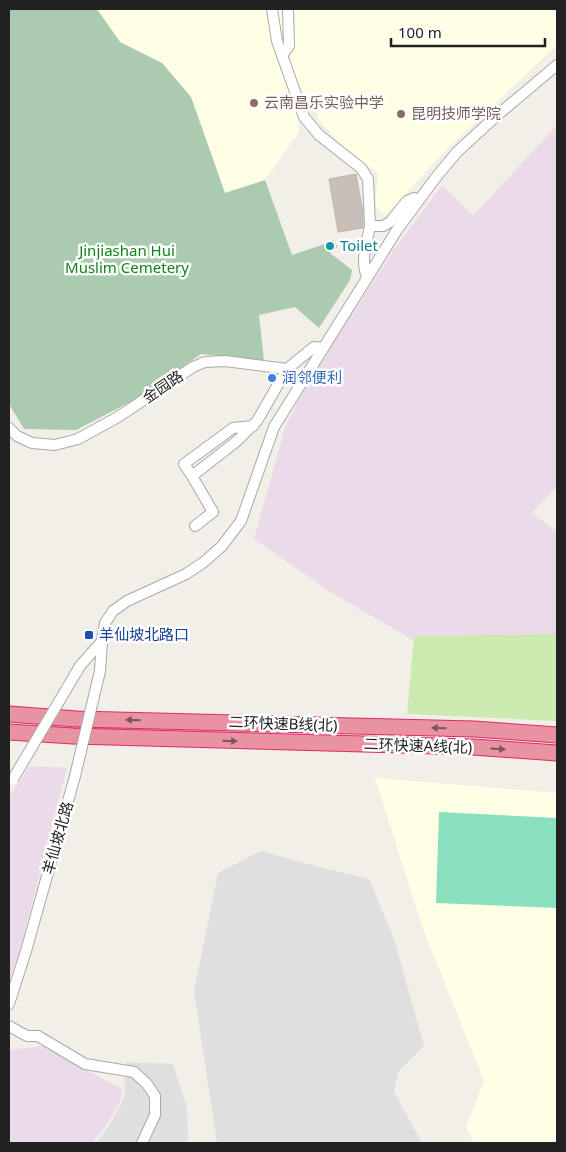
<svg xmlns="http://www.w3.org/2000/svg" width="566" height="1152" font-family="'Noto Sans','Noto Sans SC',sans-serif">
<rect width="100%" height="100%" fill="#f2efe9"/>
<path fill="#e0dfdf" d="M261,851L323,868L369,879L394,939L424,1046L398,1072L394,1092L422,1143H217L194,991L218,873Z
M126,1062L173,1064L187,1107L188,1140L185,1143H96L109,1126L124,1098Z"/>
<path fill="#ebdbe8" d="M557,125V486L532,513L557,532V634L414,636L413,640L332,593L254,539L286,424L313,373L393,251L442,185L473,216Z
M30,766L67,768L20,951L9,980V795L14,790Z
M42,1046L122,1089L120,1101L108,1123L92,1143H9V1050Z"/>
<path fill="#ffffe5" d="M97,9H557V45L448,148L385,216L375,205L378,173L343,147L319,120L316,108L298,120L299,132L265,180L225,193L191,97L162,63L120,42Z
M375,778L557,793V1143H474L466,1127L484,1081L423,929Z"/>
<path fill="#cdebb0" d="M557,634V721L407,714L414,636Z"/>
<path fill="#aacbaf" d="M9,9H97L120,42L162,63L191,97L225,193L265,180L292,255L325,244L330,253L352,270L350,280L319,328L295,307L259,315L264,361L201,354L136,399L76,430L24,429L9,404Z"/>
<path fill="#88e0be" d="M439,812L557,818V908L436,903Z"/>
<path fill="#c7bfb8" stroke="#c4b6ab" d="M356,174L363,212V228L338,232L329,179Z
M333,240L337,247L328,253L324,246Z"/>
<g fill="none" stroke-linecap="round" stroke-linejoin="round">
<g stroke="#a9a9a9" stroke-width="12">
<path id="minor" d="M272,9L277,41L304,117L319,135L361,168L368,179L370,226H383L390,222L407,201L414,198L418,201
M282,56L289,46L288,9
M367,277C360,260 367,242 370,226
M9,428L17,436L32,443L55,445L78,439L118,417L193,367L205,362L225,361L287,369L314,347L323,348
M192,476L184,464L233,428L253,426
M195,526L213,512L192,476L237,441L257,421L287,369
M80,666L102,641
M100,671L102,641L105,623L113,611L127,601L186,574L204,562L222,546L241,521L274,427L397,230L437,176L457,152L494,118L557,65
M9,1004L26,951L75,776
M9,1026L27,1036H38L85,1064L134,1072L147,1084L155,1096V1115L142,1143"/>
</g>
<g stroke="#dc2a67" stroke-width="17">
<path id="highway" d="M9,714L77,719L474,729L557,735
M9,732L73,736L473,747L557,753"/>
</g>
<use href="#minor" stroke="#fff" stroke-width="10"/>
<use href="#highway" stroke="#e892a2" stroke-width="15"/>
<g stroke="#a9a9a9" stroke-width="12" stroke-linecap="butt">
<path id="minor-bridge" d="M75,776L100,671
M13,779L80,666"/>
</g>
<use href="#minor-bridge" stroke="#fff" stroke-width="10"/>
</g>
<defs><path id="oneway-solid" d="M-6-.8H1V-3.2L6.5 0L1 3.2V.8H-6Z" transform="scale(1.25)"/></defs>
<g fill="#7b545c">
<use href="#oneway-solid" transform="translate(133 720) rotate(-179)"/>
<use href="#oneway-solid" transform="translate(439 728) rotate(-178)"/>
<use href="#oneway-solid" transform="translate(230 741) rotate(2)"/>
<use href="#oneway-solid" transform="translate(498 749) rotate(4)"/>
</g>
<g fill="#8d6e63" stroke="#fff" stroke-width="2">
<circle cx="254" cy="103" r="5"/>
<circle cx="401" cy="114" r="5"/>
</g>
<circle fill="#0f9aa8" stroke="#fff" stroke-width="2" cx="330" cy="246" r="5"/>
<circle fill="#3f7fe0" stroke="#fff" stroke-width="2" cx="272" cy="378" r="5"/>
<rect fill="#1a4fb4" stroke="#fff" stroke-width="2" x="84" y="630" width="10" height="10" rx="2.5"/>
<g text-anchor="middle" stroke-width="5" stroke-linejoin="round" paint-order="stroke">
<g font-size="15" fill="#785e54" stroke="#fff" text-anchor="start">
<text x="264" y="108">云南昌乐实验中学</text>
<text x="411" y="119">昆明技师学院</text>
</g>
<g font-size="15" fill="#0d838f" stroke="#fff" text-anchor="start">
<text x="340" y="251">Toilet</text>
</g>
<g font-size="15" fill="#0c8416" stroke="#fff">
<text x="127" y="256">Jinjiashan Hui<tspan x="127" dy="17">Muslim Cemetery</tspan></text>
</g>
<g font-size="15" fill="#366cbe" stroke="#fff" text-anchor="start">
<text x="282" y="383">润邻便利</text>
</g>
<g font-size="15" fill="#222" stroke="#fff">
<text transform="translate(163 387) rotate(-34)" y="5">金园路</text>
<text transform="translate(283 724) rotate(2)" y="5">二环快速B线(北)</text>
<text transform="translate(418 746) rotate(2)" y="5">二环快速A线(北)</text>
<text transform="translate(58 838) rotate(-74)" y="5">羊仙坡北路</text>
</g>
<g font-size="15" fill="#164399" stroke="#fff" text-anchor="start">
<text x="99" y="640">羊仙坡北路口</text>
</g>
</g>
<rect width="566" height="1152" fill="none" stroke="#222222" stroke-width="20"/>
<path d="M391 38v8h154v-8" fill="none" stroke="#222222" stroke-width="2.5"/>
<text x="398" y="38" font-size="15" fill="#222222" stroke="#ffffff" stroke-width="4" paint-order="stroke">100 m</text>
</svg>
